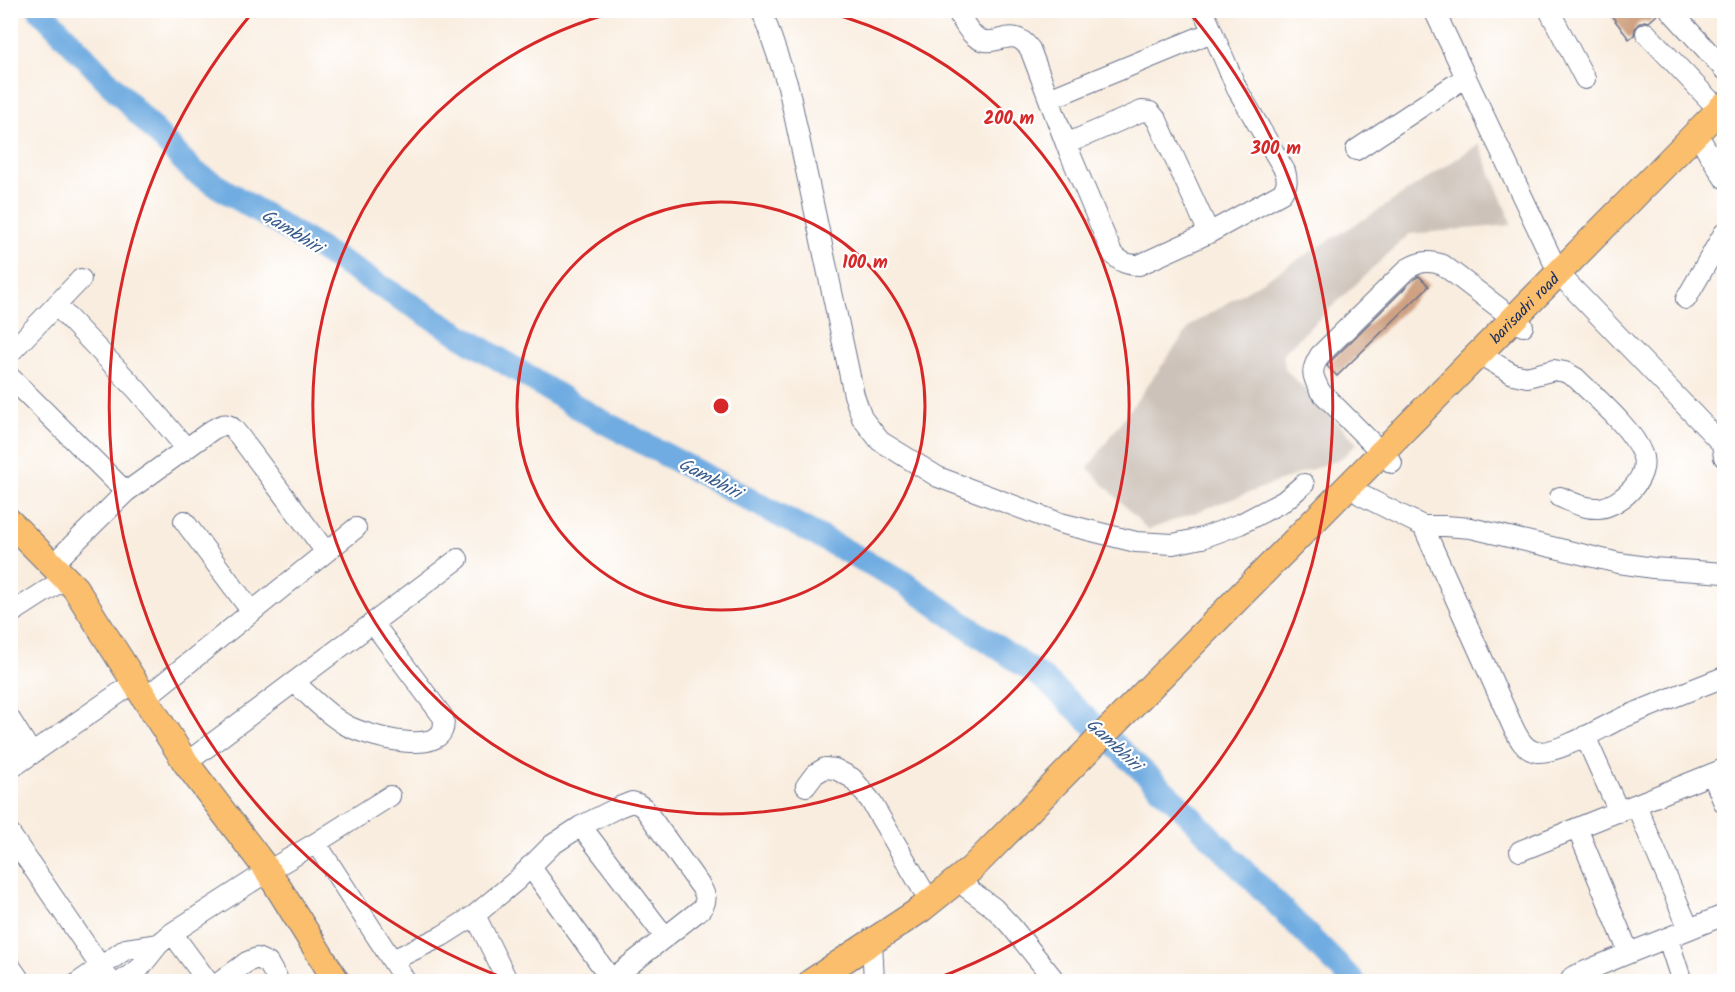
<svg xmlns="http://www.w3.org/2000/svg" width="1735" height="992" font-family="Kalam,sans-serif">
<rect width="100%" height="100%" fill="#fff"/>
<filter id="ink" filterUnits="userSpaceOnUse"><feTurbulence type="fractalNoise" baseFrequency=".0167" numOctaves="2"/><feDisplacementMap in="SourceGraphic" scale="12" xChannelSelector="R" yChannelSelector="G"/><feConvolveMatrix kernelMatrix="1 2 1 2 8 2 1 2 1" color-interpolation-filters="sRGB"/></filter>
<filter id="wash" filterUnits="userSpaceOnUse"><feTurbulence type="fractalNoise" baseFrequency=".008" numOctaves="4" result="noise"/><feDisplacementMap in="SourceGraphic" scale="24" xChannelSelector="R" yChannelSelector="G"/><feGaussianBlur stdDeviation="1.35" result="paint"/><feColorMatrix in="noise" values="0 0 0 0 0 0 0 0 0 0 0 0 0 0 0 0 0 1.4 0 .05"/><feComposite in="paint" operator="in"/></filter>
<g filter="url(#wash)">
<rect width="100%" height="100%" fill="#f9eddf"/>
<path fill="#cdc2b9" d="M1479,144L1512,225L1409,234L1283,353L1285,369L1357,443L1342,458L1148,530L1088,468L1191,325L1382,208Z"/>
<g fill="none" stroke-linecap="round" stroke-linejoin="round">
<path stroke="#70ace1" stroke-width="24" d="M40,10L193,171L587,413L897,578L1044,679L1177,803L1354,982"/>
</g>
<g id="blocks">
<path fill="#cfa182" d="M1607,10H1658L1659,13L1649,22L1644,21L1638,24L1635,29L1634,35L1629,39Z
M1419,276L1429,286L1337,376L1327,366L1330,362L1414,279Z"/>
</g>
</g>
<g filter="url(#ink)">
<use href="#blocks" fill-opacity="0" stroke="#69728b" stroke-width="1.5"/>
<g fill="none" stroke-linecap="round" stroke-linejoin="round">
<g stroke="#69728b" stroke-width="22">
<path id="minor" d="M760,10L767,25L788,86L854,395L862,418L880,441L938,477L1060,523L1136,542L1173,544L1202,538L1240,524L1284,501L1304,484
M957,10C962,20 968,32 977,38C997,50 1011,23 1030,49L1066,144L1112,253C1120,262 1127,265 1139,265L1209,233
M1434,10L1559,274L1722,444L1724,457
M1549,10L1585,79
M1670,10L1724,69
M1646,33L1719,110
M1049,99L1212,32
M1702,142L1724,178
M1066,144L1142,111L1150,112L1157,120L1209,233L1282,193C1287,185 1288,181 1285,171L1237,89L1203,10
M1356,150L1466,77
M1686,299L1724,233
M56,305L137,390L186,448
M10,353L81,279
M1479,354L1513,374L1527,377L1554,370L1565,372L1576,378C1595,397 1633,429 1642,454C1651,477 1621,506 1599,508C1584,509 1572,502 1560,497
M10,377L126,492
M1392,463L1320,391C1312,375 1310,371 1320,355L1407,269C1420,261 1429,260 1443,265L1523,326
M1361,495L1423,526H1445L1471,528L1619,563L1653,568L1724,573
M184,521L252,612
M1423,526L1513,727C1518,737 1524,750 1537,752C1557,754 1599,729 1618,720C1653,705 1689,691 1724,677
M52,565L126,492L212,430C228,421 229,423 240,437L326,552
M10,614L66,578
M294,682C310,696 325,713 344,724C362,735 453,762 443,717L373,623
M145,698L356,528
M10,719L32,754
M1585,736L1619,812
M186,763L458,559
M10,769L135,682
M1712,774L1724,803
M806,786L815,774L825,768L835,769L852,778L870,800L930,902
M1636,805L1689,929
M581,826L665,937
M1577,828L1629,953
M10,834L111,982
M316,843L406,982
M1520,851L1724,769
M530,866L611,979
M967,888L994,908L1011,926L1056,982
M475,915L508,982
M172,933L208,982
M1668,939L1682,982
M872,942L874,982
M393,960L442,936L475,915L517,880L552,845L581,826L619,807L632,802L638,804L644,808L701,887C706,896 708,900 701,909L608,982
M10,966L21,982
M1572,977C1622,955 1673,936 1724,915
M79,982L126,949L159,944
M120,982L139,969L159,944L172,933L268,871L316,843L390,796
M220,982L247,962L257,958L268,963L279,982"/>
</g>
<g stroke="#69728b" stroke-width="28">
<g id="major">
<path d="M10,522L75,588L186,763L268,871L337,982"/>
<path id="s1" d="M811,982L920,910L971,869L1724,105"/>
</g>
</g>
<use href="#minor" stroke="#fff" stroke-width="20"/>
<use href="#major" stroke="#fabe6d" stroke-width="26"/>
</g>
</g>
<g fill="none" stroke="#d62828" stroke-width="3">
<circle cx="721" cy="406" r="204"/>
<path d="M823 11A408 408 0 1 1 619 11"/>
<path d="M512 981A612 612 0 0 1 252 13M1190 13A612 612 0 0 1 930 981"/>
</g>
<g text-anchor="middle" stroke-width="4.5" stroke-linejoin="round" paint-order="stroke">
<g font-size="16" fill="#1b2f5e" stroke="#fff">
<text dy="6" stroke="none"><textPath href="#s1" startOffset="984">barisadri road</textPath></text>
</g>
<g font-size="18" font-style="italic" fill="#395b8c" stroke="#fff">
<text transform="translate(292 231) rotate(32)" y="6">Gambhiri</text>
<text transform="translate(710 478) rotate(28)" y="6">Gambhiri</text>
<text transform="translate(1114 744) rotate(43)" y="6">Gambhiri</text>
</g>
</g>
<circle cx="721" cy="406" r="9" fill="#d62828" stroke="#fff" stroke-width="3"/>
<g font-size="18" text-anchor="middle" font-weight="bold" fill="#d62828" stroke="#fff" stroke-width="4.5" stroke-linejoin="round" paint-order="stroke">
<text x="1009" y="124">200 m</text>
<text x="1276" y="154">300 m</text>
<text x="865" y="268">100 m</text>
</g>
<rect width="1735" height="992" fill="none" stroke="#fff" stroke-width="36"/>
</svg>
